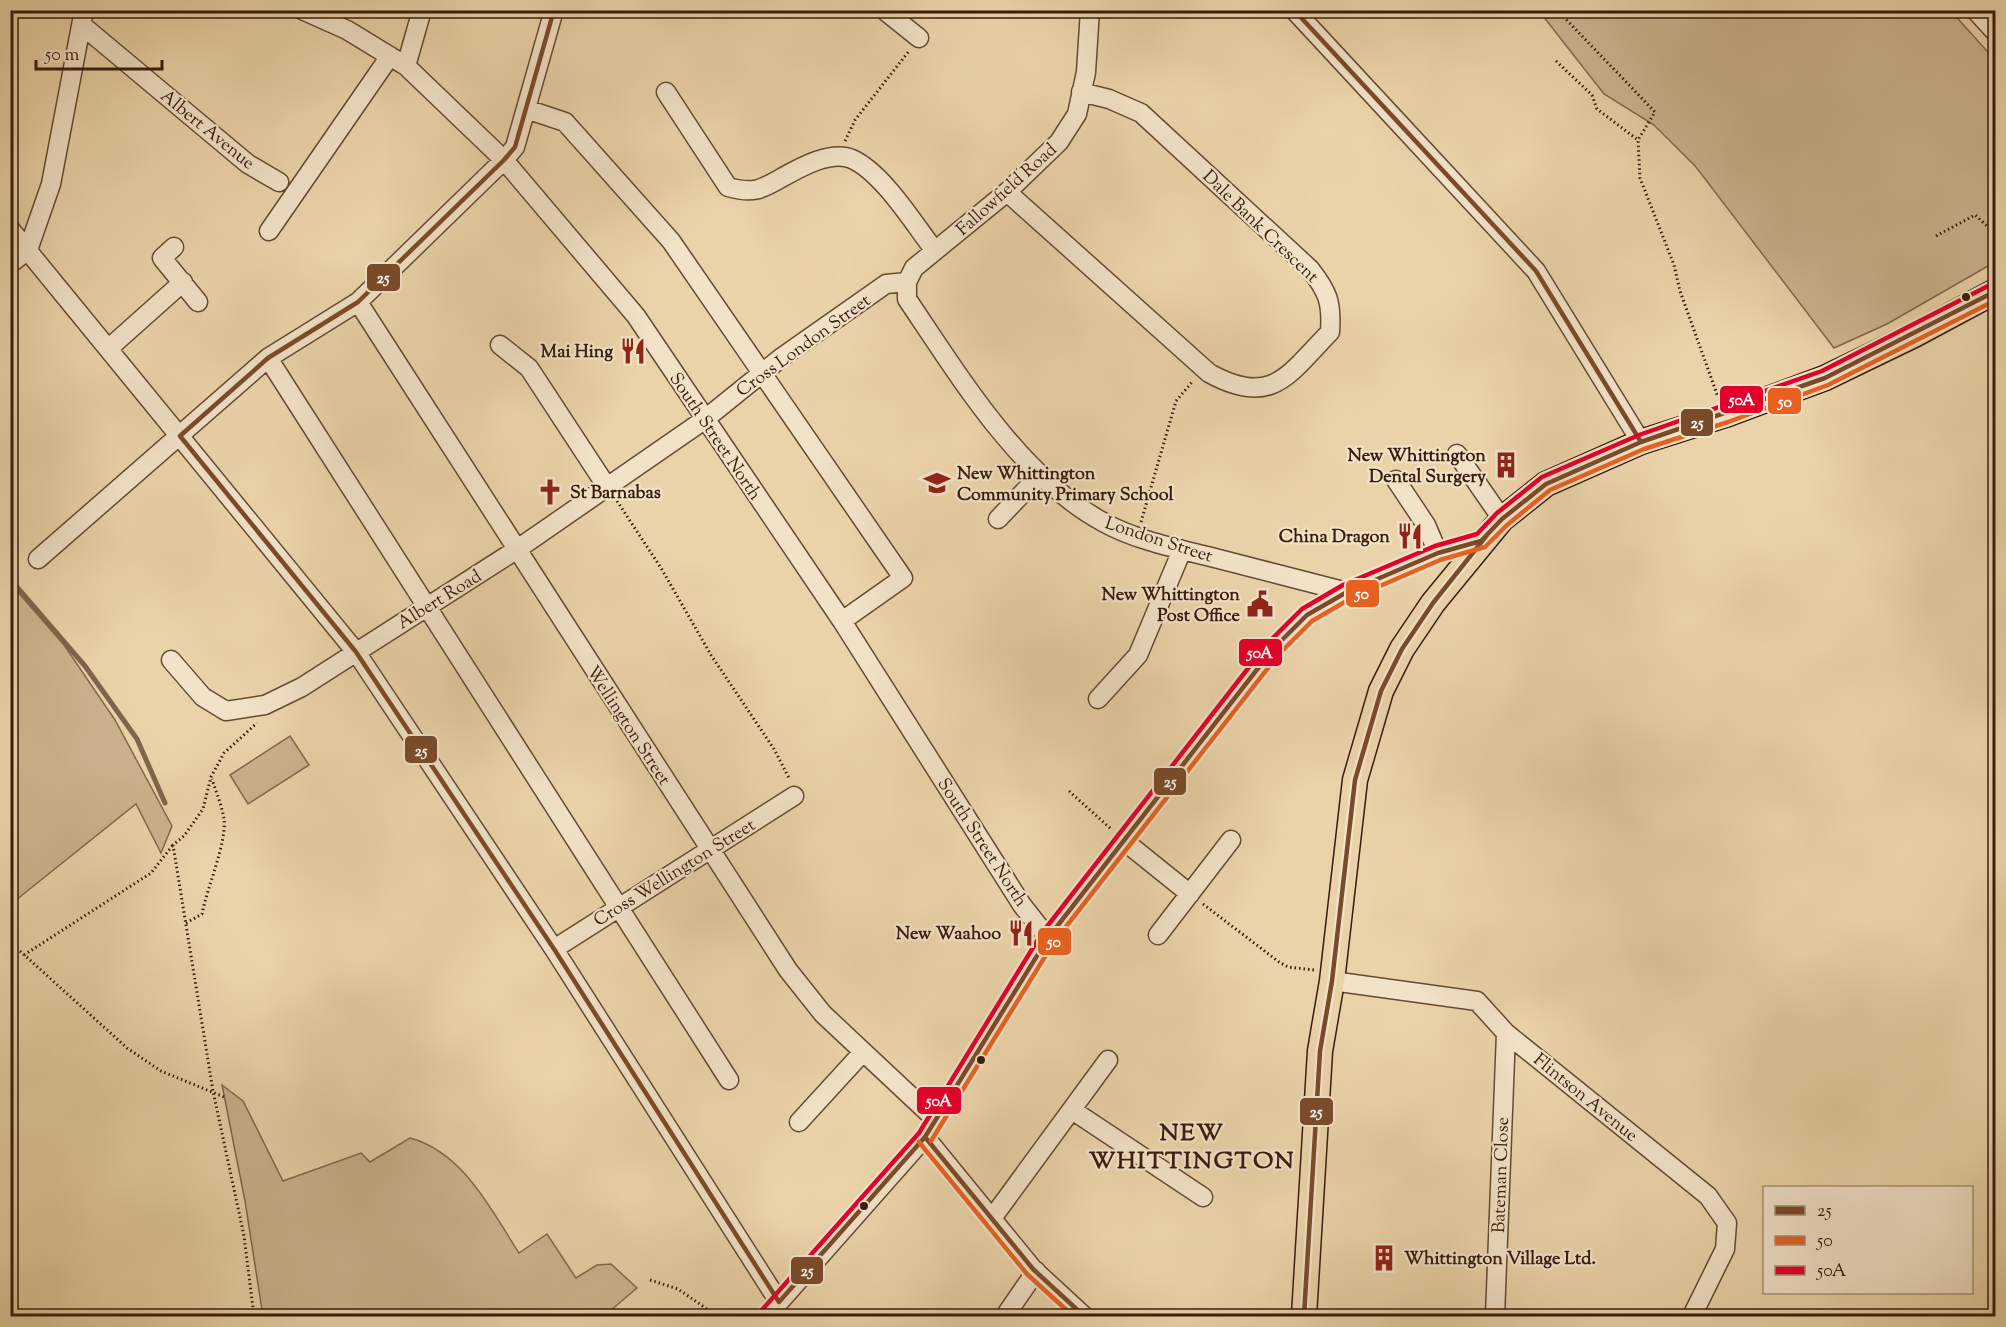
<svg xmlns="http://www.w3.org/2000/svg" width="2006" height="1327" font-family="'Sorts Mill Goudy',serif">
<rect width="100%" height="100%" fill="#ebd3a9"/>
<filter id="stains"><feTurbulence type="fractalNoise" baseFrequency=".00333" numOctaves="4"/><feColorMatrix values="0 0 0 0 .2 0 0 0 0 .09 0 0 0 0 .02 0 0 0 .5 -.17"/></filter>
<radialGradient id="worn" r=".72"><stop offset=".6" stop-color="#630" stop-opacity="0"/><stop offset="1" stop-color="#630" stop-opacity=".3"/></radialGradient>
<path fill="#cdb48e" stroke="#82684e" stroke-width="1.5" d="M1539,11H1951L1995,60V262L1887,324L1834,348L1696,167L1654,125L1604,94Z
M10,583L64,645L115,720L172,826L161,853L136,804L11,904Z
M290,736L309,765L248,804L230,775Z
M222,1085L243,1101L283,1181L361,1153L370,1162L410,1138C463,1152 491,1210 519,1253L547,1234L576,1278L597,1265L611,1264L637,1288L604,1316H263L245,1201Z"/>
<g fill="none" stroke-linecap="round" stroke-linejoin="round">
<path stroke="#7f654b" stroke-width="5" d="M10,579L85,666L137,739L165,803"/>
<g stroke="#654a34" stroke-width="21">
<path id="minor" d="M302,10L347,30L406,66L504,160L636,316L842,621L1022,905L1048,938
M884,10L919,38
M1090,10L1086,72L1077,114L1059,142L1007,192L914,268L907,282V299C959,376 1020,477 1103,522C1135,540 1175,548 1211,557C1256,569 1302,580 1347,592
M1294,10L1536,271L1641,442
M1975,10L1996,33
M83,26L248,164L279,182
M406,66L422,10
M666,92L728,187C753,194 761,190 783,177C801,167 831,150 852,159C883,173 914,224 935,251
M526,109L565,122L671,241L903,578L842,621
M1007,192L1209,373C1272,408 1288,375 1330,332C1332,302 1328,292 1310,269L1141,113L1109,99L1081,92
M10,229L356,652L554,949L779,1302
M269,231L390,56
M174,247L162,258L198,302
M10,264L28,250L51,184L84,10
M358,302L788,970L823,1014L935,1119
M500,345L529,368L607,487
M108,349L183,282
M268,358L729,1080
M1457,454L1502,519
M1396,480L1426,525L1438,553
M998,519L1039,476
M38,559L268,358L358,302L504,160L515,147L554,10
M171,660L203,697L226,711L265,705L302,687L516,550L704,420L782,357L886,284L907,282
M1098,699L1138,655L1182,550
M1123,840L1190,894
M1158,935L1231,840
M554,949L794,796
M1332,981L1477,1001L1506,1033L1708,1196L1727,1223L1725,1249L1692,1316
M1072,1110L1203,1197
M799,1122L863,1052
M925,1137L1033,1269L1084,1316
M993,1217L1108,1060
M767,1316L925,1137L1048,938L1273,649L1307,615L1347,592L1438,553L1481,541
M1005,1316L1036,1271
M1495,1316L1506,1033"/>
</g>
<g stroke="#381c0d" stroke-width="27">
<path id="major" d="M1304,1316L1320,1051L1332,981L1355,780L1381,691L1402,649L1433,603L1502,519L1546,484L1641,442L1725,415L1825,378L1914,335L1996,291"/>
</g>
<path stroke="#381c0d" stroke-width="3" stroke-dasharray="1.5 3" stroke-linecap="butt" d="M1557,10L1655,112L1638,140L1640,178L1674,265L1680,291L1718,397
M1556,61L1592,95L1597,109L1638,140
M845,141L855,120L909,51
M1936,236L1975,215L1996,234
M617,501L661,568L711,655L774,749L790,780
M1141,522L1176,401L1193,381
M1069,791L1111,829
M1203,904L1279,962L1288,967L1314,970
M186,923L202,914C207,888 227,842 224,819C222,806 216,792 212,779
M10,942L127,1048L161,1071L224,1097
M24,955L151,873L173,845
M650,1280L678,1289L717,1316
M254,1316L244,1236L213,1091L173,845L184,836L203,809L211,777L224,753L257,723"/>
<use href="#minor" stroke="#f2e2c7" stroke-width="18"/>
<use href="#major" stroke="#ebd3a9" stroke-width="24"/>
<g stroke="#f2e2c7" stroke-width="9">
<path id="bus-1" d="M554,10L515,147L504,160L358,302L268,358L180,436L356,652L554,949L779,1302L925,1137L1048,938L1273,649L1307,615L1347,592L1438,553L1481,541L1502,519L1546,484L1641,442L1825,378L1996,291
M1294,10L1536,271L1641,442
M925,1137L1033,1269L1084,1316
M1304,1316L1320,1051L1332,981L1355,780L1381,691L1402,649L1433,603L1487,535"/>
</g>
<g stroke="#f2e2c7" stroke-width="9">
<path id="bus-2" d="M931,1141L1054,942L1279,654L1312,621L1350,599L1440,560L1485,547L1507,525L1550,490L1644,449L1728,422L1828,385L1996,300
M919,1142L1027,1274L1073,1316"/>
</g>
<g stroke="#f2e2c7" stroke-width="9">
<path id="bus-3" d="M761,1311L919,1133L1042,933L1267,644L1302,609L1343,585L1435,546L1477,534L1497,513L1542,477L1639,435L1822,371L1992,284"/>
</g>
<use href="#bus-1" stroke="#7a4b2a" stroke-width="4.5"/>
<use href="#bus-2" stroke="#e96121" stroke-width="4.5"/>
<use href="#bus-3" stroke="#e4002b" stroke-width="4.5"/>
</g>
<defs>
<g id="restaurant-bare" transform="scale(2.07)"><path d="M-5-6h1v4h1v-4h1v4h1v-4h1v5L-1.5 .5V6h-2V.5L-5-1ZM5-6V6H3V1.5H1.5Q1.5-4 5-6Z" fill="#8f2418" stroke="#f2e2c7" stroke-width="2.5" paint-order="stroke"/></g>
<g id="building-bare" transform="scale(2.07)"><path d="M-4-6H4V6H1V3H-1V6H-4ZM-2.5-4.3h1.7v1.8h-1.7ZM.8-4.3h1.7v1.8H.8ZM-2.5-1h1.7V.8h-1.7ZM.8-1h1.7V.8H.8Z" fill="#8f2418" stroke="#f2e2c7" stroke-width="2.5" paint-order="stroke"/></g>
<g id="school-bare" transform="scale(2.07)"><path d="M0-5L7-2L0 1L-7-2ZM-4 1L0 2.5L4 1V4Q0 6-4 4Z" fill="#8f2418" stroke="#f2e2c7" stroke-width="2.5" paint-order="stroke"/></g>
<g id="church-bare" transform="scale(2.07)"><path d="M-1.2-6h2.4v3.5h3.3v2.4h-3.3V6h-2.4V-.1h-3.3v-2.4h3.3Z" fill="#8f2418" stroke="#f2e2c7" stroke-width="2.5" paint-order="stroke"/></g>
<g id="civic-bare" transform="scale(2.07)"><path d="M-.6-6.5H3V-4.5H.6V-3L4-1V1h2V6H-6V1h2V-1L-.6-3ZM-1.2 2.5V6h2.4V2.5Z" fill="#8f2418" stroke="#f2e2c7" stroke-width="2.5" paint-order="stroke"/></g>
</defs>
<g fill-rule="evenodd">
<use href="#restaurant-bare" x="633" y="351"/>
<use href="#building-bare" x="1506" y="465"/>
<use href="#school-bare" x="937" y="483"/>
<use href="#church-bare" x="550" y="492"/>
<use href="#restaurant-bare" x="1410" y="536"/>
<use href="#civic-bare" x="1260" y="604"/>
<use href="#restaurant-bare" x="1021" y="933"/>
<use href="#building-bare" x="1384" y="1258"/>
</g>
<g fill="#381c0d" stroke="#f2e2c7" stroke-width="2">
<circle cx="1966" cy="297" r="5"/>
<circle cx="981" cy="1060" r="5"/>
<circle cx="864" cy="1206" r="5"/>
</g>
<g text-anchor="middle" stroke-width="4.5" stroke-linejoin="round" paint-order="stroke">
<g font-size="18" fill="#381c0d" stroke="#f2e2c7">
<text transform="translate(208 129) rotate(39)" y="6">Albert Avenue</text>
<text transform="translate(1006 189) rotate(-42)" y="6">Fallowfield Road</text>
<text transform="translate(1261 226) rotate(44)" y="6">Dale Bank Crescent</text>
<text transform="translate(803 345) rotate(-36)" y="6">Cross London Street</text>
<text transform="translate(716 436) rotate(56)" y="6">South Street North</text>
<text transform="translate(1159 539) rotate(18)" y="6">London Street</text>
<text transform="translate(439 599) rotate(-32)" y="6">Albert Road</text>
<text transform="translate(629 725) rotate(57)" y="6">Wellington Street</text>
<text transform="translate(983 842) rotate(57)" y="6">South Street North</text>
<text transform="translate(674 872) rotate(-32)" y="6">Cross Wellington Street</text>
<text transform="translate(1586 1097) rotate(39)" y="6">Flintson Avenue</text>
<text transform="translate(1500 1175) rotate(-88)" y="6">Bateman Close</text>
</g>
<g font-size="18" font-weight="bold" fill="#381c0d" stroke="#f2e2c7" text-anchor="end">
<text x="613" y="357">Mai Hing</text>
<text x="1486" y="461">New Whittington<tspan x="1486" dy="21">Dental Surgery</tspan></text>
<text x="957" y="479" text-anchor="start">New Whittington<tspan x="957" dy="21">Community Primary School</tspan></text>
<text x="570" y="498" text-anchor="start">St Barnabas</text>
<text x="1390" y="542">China Dragon</text>
<text x="1240" y="600">New Whittington<tspan x="1240" dy="21">Post Office</tspan></text>
<text x="1001" y="939">New Waahoo</text>
<text x="1404" y="1264" text-anchor="start">Whittington Village Ltd.</text>
</g>
<g font-size="24" font-weight="bold" letter-spacing="1.5" fill="#381c0d" stroke="#f2e2c7">
<text x="1192" y="1140">NEW<tspan x="1192" dy="28">WHITTINGTON</tspan></text>
</g>
</g>
<g stroke="#f2e2c7" stroke-width="2">
<rect x="366" y="263" width="35" height="29" rx="6" fill="#7a4b2a"/>
<rect x="1719" y="385" width="45" height="29" rx="6" fill="#e4002b"/>
<rect x="1767" y="387" width="35" height="28" rx="6" fill="#e96121"/>
<rect x="1680" y="408" width="34" height="29" rx="6" fill="#7a4b2a"/>
<rect x="1345" y="579" width="35" height="29" rx="6" fill="#e96121"/>
<rect x="1238" y="638" width="45" height="29" rx="6" fill="#e4002b"/>
<rect x="404" y="735" width="34" height="29" rx="6" fill="#7a4b2a"/>
<rect x="1153" y="767" width="34" height="29" rx="6" fill="#7a4b2a"/>
<rect x="1037" y="927" width="35" height="29" rx="6" fill="#e96121"/>
<rect x="916" y="1086" width="46" height="29" rx="6" fill="#e4002b"/>
<rect x="1299" y="1097" width="35" height="29" rx="6" fill="#7a4b2a"/>
<rect x="790" y="1256" width="34" height="29" rx="6" fill="#7a4b2a"/>
</g>
<g font-size="16" text-anchor="middle" font-weight="bold" fill="#fff">
<text x="383" y="283">25</text>
<text x="1742" y="405">50A</text>
<text x="1785" y="407">50</text>
<text x="1697" y="428">25</text>
<text x="1362" y="599">50</text>
<text x="1260" y="658">50A</text>
<text x="421" y="756">25</text>
<text x="1170" y="787">25</text>
<text x="1054" y="947">50</text>
<text x="939" y="1106">50A</text>
<text x="1316" y="1117">25</text>
<text x="807" y="1276">25</text>
</g>
<rect width="2006" height="1327" fill="none" stroke="#ebd3a9" stroke-width="36"/>
<rect x="12" y="12" width="1982" height="1303" fill="none" stroke="#381c0d" stroke-width="3"/>
<rect x="18" y="18" width="1970" height="1291" fill="none" stroke="#381c0d" stroke-width="1.5"/>
<rect x="1763" y="1186" width="210" height="108" fill="#f2e2c7" stroke="#a8937d" stroke-width="1.5"/>
<rect x="1775" y="1206" width="30" height="9" fill="#7a4b2a" stroke="#a8937d" stroke-width="1.5"/>
<text x="1817" y="1216" font-size="18" fill="#381c0d">25</text>
<rect x="1775" y="1236" width="30" height="9" fill="#e96121" stroke="#a8937d" stroke-width="1.5"/>
<text x="1817" y="1246" font-size="18" fill="#381c0d">50</text>
<rect x="1775" y="1266" width="30" height="9" fill="#e4002b" stroke="#a8937d" stroke-width="1.5"/>
<text x="1817" y="1276" font-size="18" fill="#381c0d">50A</text>
<path d="M36 60v9h126v-9" fill="none" stroke="#381c0d" stroke-width="3"/>
<text x="45" y="60" font-size="18" fill="#381c0d" stroke="#f2e2c7" stroke-width="4.5" paint-order="stroke">50 m</text>
<rect width="100%" height="100%" filter="url(#stains)"/>
<rect width="100%" height="100%" fill="url(#worn)"/>
</svg>
